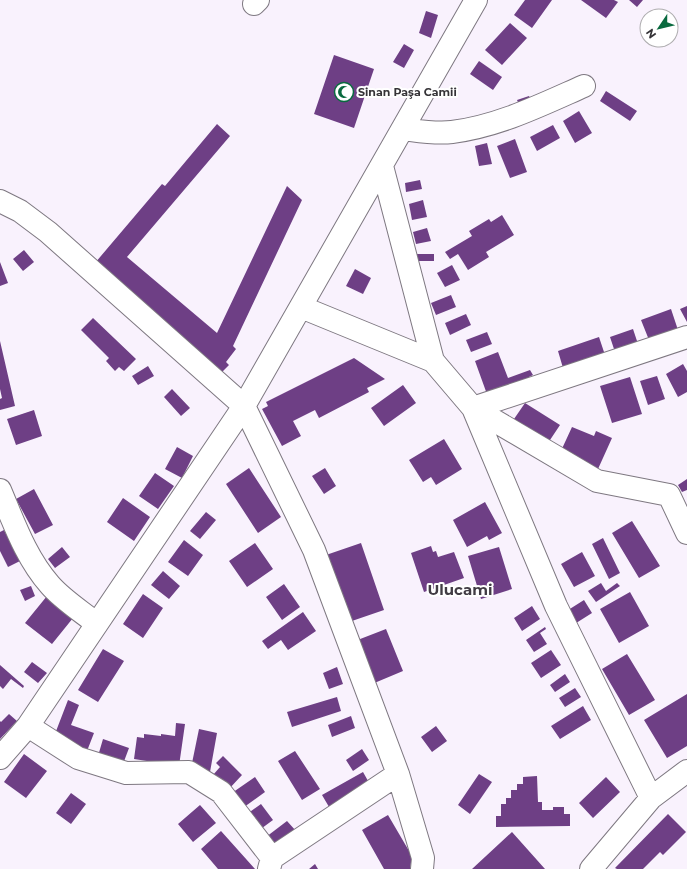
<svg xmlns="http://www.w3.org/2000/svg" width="687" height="869" font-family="Montserrat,sans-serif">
<rect width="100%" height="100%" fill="#f9f2fd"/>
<path fill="#6e3f85" d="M525,0H552L532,28L514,15Z
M581,0H614L618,2L606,18Z
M629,0H643L637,7Z
M426,11L438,15L431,38L419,33Z
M510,23L527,38L502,65L485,50Z
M404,44L414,50L404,68L393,62Z
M334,55L374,69L354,128L314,114Z
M479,61L502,77L493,90L470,74Z
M606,91L637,111L630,121L600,101Z
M529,96L533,104L521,109L517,100Z
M579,111L592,133L575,143L563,121Z
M217,124L230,136L127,257L217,333L287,186L302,200L233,346L236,349L226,362L229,365L222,372L95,263L162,184L165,186Z
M553,125L560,138L537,151L530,137Z
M515,139L527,172L510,178L497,146Z
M487,143L492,164L479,166L475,146Z
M420,180L422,189L406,192L405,183Z
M423,200L427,217L412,220L409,204Z
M502,215L514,235L486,252L489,257L468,270L458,254L450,259L445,252L472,236L469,231L489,219L491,222Z
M427,228L431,241L416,244L413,232Z
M24,250L34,262L23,271L13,259Z
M417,254H434V261H417Z
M0,262L8,283L0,286Z
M452,265L460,280L445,287L437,273Z
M355,269L371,278L363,294L346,286Z
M451,295L456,307L436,315L431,303Z
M687,306V322L680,309Z
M671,309L678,330L649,340L641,320Z
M466,314L471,325L450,335L445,323Z
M93,318L136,359L124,371L119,367L115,371L106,361L109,358L81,330Z
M633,329L638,344L615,352L610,337Z
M487,332L492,344L471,352L466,340Z
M599,337L605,355L563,368L558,351Z
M0,341L15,406L0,410V399L2,398L0,389Z
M498,352L508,378L530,370L533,375L529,377L531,381L488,397L475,361Z
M354,358L385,379L367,388L369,392L319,418L315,410L293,421L301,436L282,446L262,409L268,406L266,402Z
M683,364L687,371V392L678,397L666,374Z
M148,366L154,376L138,385L132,376Z
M657,376L665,399L648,405L640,381Z
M630,377L642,414L612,423L600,386Z
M403,385L416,403L384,426L371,408Z
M172,389L190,408L181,416L164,397Z
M525,403L560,425L548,443L514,419Z
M34,410L42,436L16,445L7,419Z
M572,427L594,436L596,431L612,438L598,469L560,453Z
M444,439L462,469L436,485L431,477L423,482L409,460Z
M177,447L193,456L182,478L165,469Z
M249,468L281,517L258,533L226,484Z
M325,468L336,486L324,494L312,476Z
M155,473L174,486L158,509L139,496Z
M687,479V490L682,492L678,485Z
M34,489L53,525L35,534L16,499Z
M123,498L150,517L134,541L107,522Z
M485,502L502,533L489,540L487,536L467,547L453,520Z
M206,512L216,520L200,539L190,531Z
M632,521L660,566L639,578L612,533Z
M4,530L20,561L8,567L0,551V532Z
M603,538L620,573L609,579L592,544Z
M184,540L203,555L188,576L168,562Z
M255,543L273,569L247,587L229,561Z
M361,543L384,610L349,622L326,555Z
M431,546L433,552L436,551L438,557L454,552L464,578L424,592L411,553Z
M62,547L70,557L55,568L48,559Z
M499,547L512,589L481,599L468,556Z
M582,552L595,576L574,587L561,564Z
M163,571L180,586L169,599L151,585Z
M601,583L606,591L617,583L620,586L596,602L588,591Z
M284,584L300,607L282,620L266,597Z
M31,586L35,596L25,601L20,590Z
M630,592L649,626L619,643L600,609Z
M143,594L163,608L143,638L123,624Z
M47,596L73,618L52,644L25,623Z
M584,600L592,613L573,625L565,612Z
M532,606L540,619L522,631L514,618Z
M303,612L316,631L288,650L281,640L268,649L262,641Z
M545,627L546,629L540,633L547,644L534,652L526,640Z
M386,629L403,671L372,684L355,641Z
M103,649L124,661L98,702L78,690Z
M551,650L561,665L541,678L531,663Z
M627,654L655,700L629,715L602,669Z
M32,662L47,673L38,683L24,672Z
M0,665L24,686L23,688L11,679L3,689L0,686Z
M337,667L343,684L329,689L323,673Z
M565,674L570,682L555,692L550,685Z
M575,688L581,697L565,707L559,698Z
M687,694V746L667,758L644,720Z
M337,697L341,711L292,727L287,712Z
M68,700L79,705L71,725L94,733L87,751L53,739Z
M583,706L591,720L560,739L551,726Z
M9,714L17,721L0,739V721L1,722Z
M351,716L355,728L332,737L328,725Z
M176,723L185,724L179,766L134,759L137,737L144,738V734L161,736V734L175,736Z
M436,726L447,741L432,752L421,737Z
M199,729L217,733L210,772L191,768Z
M103,739L129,748L123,764L98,756Z
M362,749L369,760L353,771L346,760Z
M295,751L320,789L302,800L278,761Z
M24,754L47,771L26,798L4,782Z
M223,756L242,775L228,790L213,775L220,767L216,763Z
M363,772L372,788L332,812L322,795Z
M479,774L492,782L470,814L458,805Z
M537,776L538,802H542V810H553V807H564V814H570V826L496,827V816H501V804H506V798H511V790H517V784H523V777Z
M255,777L265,792L240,810L229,795Z
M606,777L620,792L593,818L579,803Z
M71,793L86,804L71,824L56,813Z
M261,804L273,820L258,831L247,814Z
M200,805L216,823L193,842L178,824Z
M668,814L686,832L663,855L660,852L643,869H617L615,868Z
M388,815L412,856L410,869H384L362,830Z
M287,821L296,831L274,848L266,837Z
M221,831L255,869H218L201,849Z
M512,832L545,869H472Z
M315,864L318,869H309Z"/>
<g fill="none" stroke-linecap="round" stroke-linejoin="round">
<g stroke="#7e7881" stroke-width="24">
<path id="minor" d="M254,4L258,0
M403,129C419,131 435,134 452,132C499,126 541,105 584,86
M382,166L433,361
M0,201L20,211L48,232L244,406L314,550L398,774L423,858L422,869
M301,307L433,361L473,408L556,606L651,798
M473,408L597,481L669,495L687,533
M473,408L687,337
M0,490C14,523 26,558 50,585C63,600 81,611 97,624
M28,726L78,758L126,773L189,772L221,792L272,858L269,869
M0,758L28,726L244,406L476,0
M272,858L398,774
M591,869L651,798L687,771"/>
</g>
<use href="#minor" stroke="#fff" stroke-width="22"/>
</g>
<defs>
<g id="mosque-ring" transform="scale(1)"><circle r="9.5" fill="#fff" stroke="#096a3f" stroke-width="1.5"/><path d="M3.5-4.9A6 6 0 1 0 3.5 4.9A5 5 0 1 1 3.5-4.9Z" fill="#096a3f"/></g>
</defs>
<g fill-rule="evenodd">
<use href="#mosque-ring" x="344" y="92"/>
</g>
<g text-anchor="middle" stroke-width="4" stroke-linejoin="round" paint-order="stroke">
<g font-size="11" font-weight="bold" fill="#353337" stroke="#fff" text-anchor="start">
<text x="358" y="96">Sinan Paşa Camii</text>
</g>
<g font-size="15" font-weight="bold" fill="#413c44" stroke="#fff">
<text x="460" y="595">Ulucami</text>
</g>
</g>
<g transform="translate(659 28) rotate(235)"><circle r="19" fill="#ffffff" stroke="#aeadaf"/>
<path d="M0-3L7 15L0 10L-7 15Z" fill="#096a3f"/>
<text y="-6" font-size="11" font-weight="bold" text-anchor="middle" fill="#353337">N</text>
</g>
</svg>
